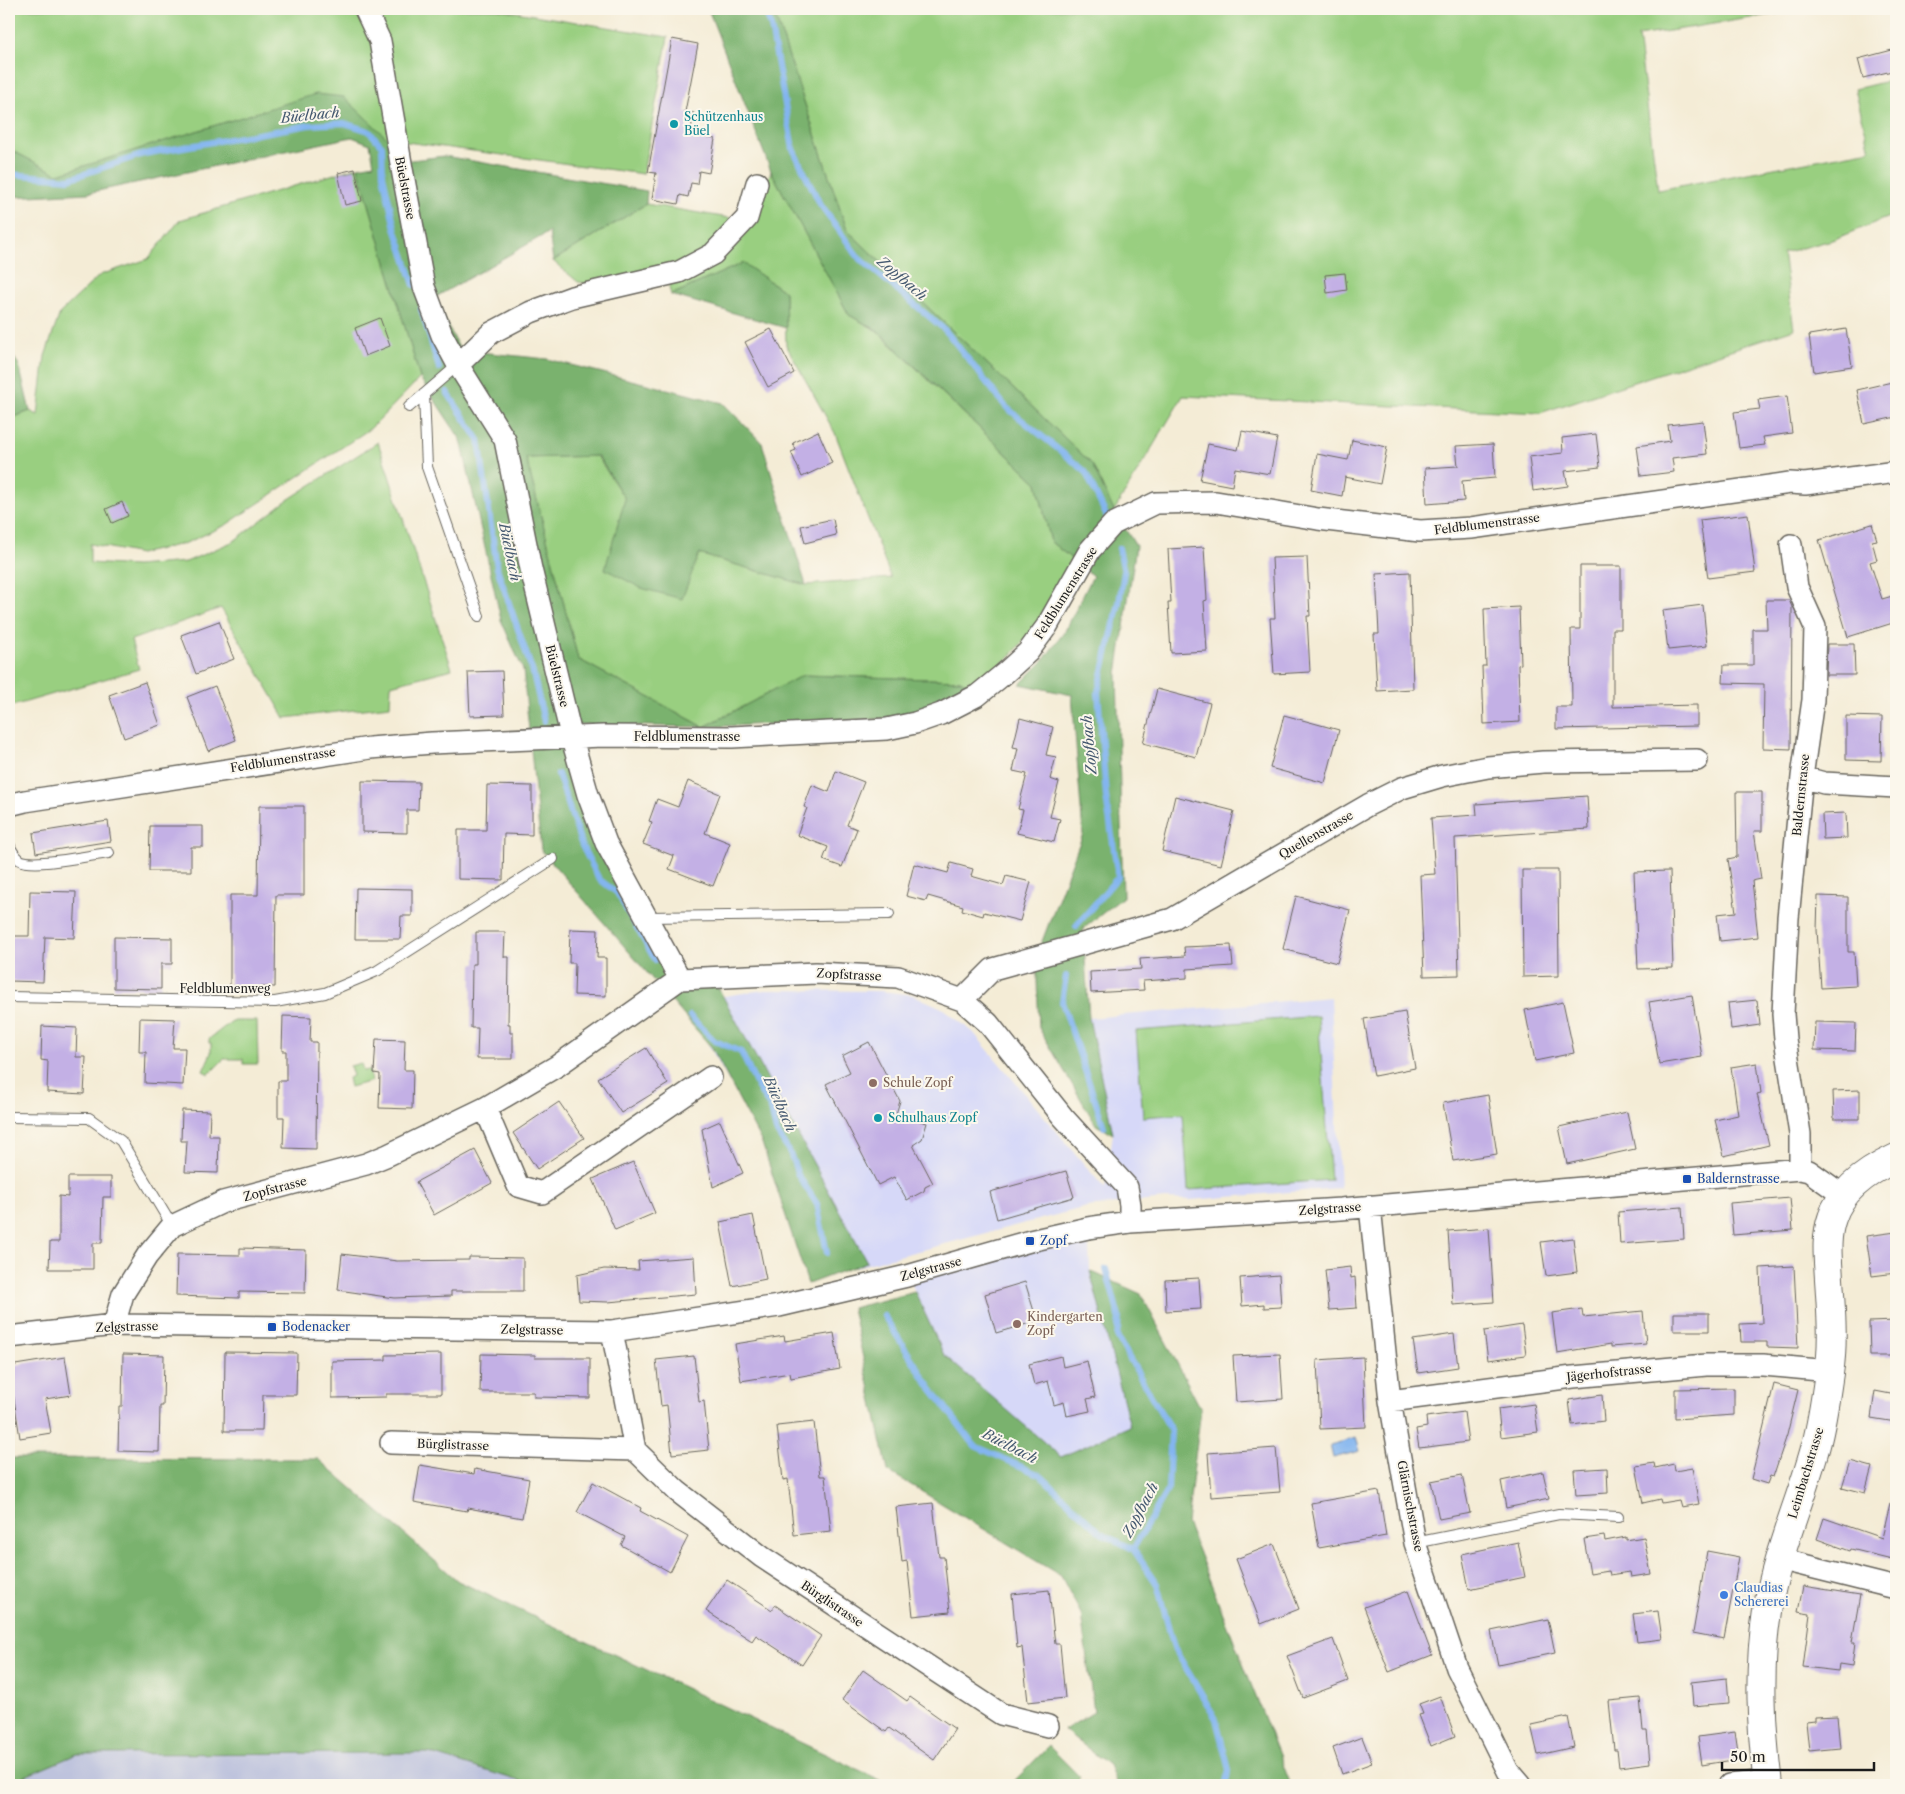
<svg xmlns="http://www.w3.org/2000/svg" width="1905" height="1794" font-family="'Libre Caslon Text',serif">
<rect width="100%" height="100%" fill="#fbf7ec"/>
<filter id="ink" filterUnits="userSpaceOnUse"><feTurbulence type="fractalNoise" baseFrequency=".02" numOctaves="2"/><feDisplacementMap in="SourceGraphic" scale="10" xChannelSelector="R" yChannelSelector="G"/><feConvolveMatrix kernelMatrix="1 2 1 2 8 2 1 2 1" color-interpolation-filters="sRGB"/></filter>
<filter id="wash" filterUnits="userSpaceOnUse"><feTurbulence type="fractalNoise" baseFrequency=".0096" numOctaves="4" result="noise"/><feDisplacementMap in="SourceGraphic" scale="20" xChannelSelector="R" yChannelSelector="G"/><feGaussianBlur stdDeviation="1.12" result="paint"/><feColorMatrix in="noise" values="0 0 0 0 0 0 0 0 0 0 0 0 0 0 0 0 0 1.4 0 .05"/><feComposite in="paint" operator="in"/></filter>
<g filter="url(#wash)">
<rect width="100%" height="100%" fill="#f4ecd6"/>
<path fill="#d6d8f8" d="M764,990L881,991L913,995L942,1008L973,1032L1105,1189L1113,1134L1089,1018L1331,997L1340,1188L1190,1200L1165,1199L1087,1207L837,1272L684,1002Z
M1088,1228L1090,1271L1130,1426L1061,1457L944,1355L908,1276Z"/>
<path fill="#bec3dd" d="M429,1753L532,1785H9V1783L77,1754Z"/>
<path fill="#99cf80" stroke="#5a764e" d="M9,9H497L668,37L643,174L236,119L58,175L9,149Z
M773,9H1807L1638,36L1658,190L1870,150L1855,89L1896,79V214L1832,240L1783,253L1794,329L1540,413L1183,396L1114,511L1092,464L847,230Z
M358,167L420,378L371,428L226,525L186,543L140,554L90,544V563L136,566L186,562L234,541L286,501L378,442L452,669L391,685L390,706L285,718L221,608L131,640L139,669L9,707V419L30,411L38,415L45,356L60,313L100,275L148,259L180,220Z
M771,171L849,315L876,330L1037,483L1051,542L1073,560L1040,621L1009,658L972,686L960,680L803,675L704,727L578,659L526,458L597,456L625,499L699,554L806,585L891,578L835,433L786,345L785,292L743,263L671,295L664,267L596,285L578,282L553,261L646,204L753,222Z
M1318,1016L1331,1180L1188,1190L1183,1114L1143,1117L1136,1031Z
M232,1021H257L258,1064H243V1059H224L209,1074L203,1071L211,1053V1043H209V1039Z
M361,1063L363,1071L369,1070L372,1081L350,1087L348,1078L353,1076L350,1066Z"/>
<path fill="#7ab26e" stroke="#4b6745" d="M708,9H773L847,230L1092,464L1114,511L1136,546L1117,674L1123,897L1083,929L1089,1018L1113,1134L1096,1125L1039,1028L1036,957L1083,834L1072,695L1020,684L1042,662L1065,631L1093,576L1051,542L1037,483L877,330L849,315L771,171Z
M316,94L344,97L389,140L395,162L444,156L647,191L646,204L553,261L549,232L434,298L460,350L547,359L723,403L762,443L806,585L699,554L682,599L641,588L605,569L625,499L598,456L526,458L578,659L704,727L803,675L960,680L972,686L952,697L916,712L880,719L704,727L559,724L589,833L680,979L713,978L867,1262L808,1284L762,1143L712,1048L541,850L523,670L501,620L461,440L420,378L358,167L374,164L370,144L352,137L88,193L9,197V149L58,174Z
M743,263L785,292L786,328L671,295Z
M9,350L19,365L30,411L9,419Z
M1090,1271L1141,1294L1201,1409L1187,1523L1291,1785H1117L1109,1765L1064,1730L1094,1712L1081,1614L1061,1576L888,1471L852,1308L915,1292L944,1355L1061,1457L1130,1426Z
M9,1458L318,1459L458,1581L891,1785H532L429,1753L77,1754L9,1783Z
M1049,1746L1080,1777L1075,1785H1010Z"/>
<path fill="#83b5ef" stroke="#506886" d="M1356,1438L1360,1451L1333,1458L1330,1445Z"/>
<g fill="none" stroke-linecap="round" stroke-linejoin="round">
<path stroke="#83b5ef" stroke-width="6" d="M765,9L771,27L793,149L820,204L859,258L945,330L1006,407L1085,471L1107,517
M9,174L69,179L144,154L309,125L344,123L369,131L382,146L383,175L395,228L414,285
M421,309L439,368
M447,392L479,440L497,568L533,673L544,721
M558,774L582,846L599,879L617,893L655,960
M1076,926L1118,877L1106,796L1098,692L1119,603L1124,572L1119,548
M1066,976L1062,1002L1104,1127
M690,1016L715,1041L741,1052L758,1088L771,1109L776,1131L790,1153L798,1175L817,1204L827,1253
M1106,1269L1119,1317L1117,1337L1171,1430L1168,1489L1133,1549L1157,1584L1174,1648L1216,1719L1229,1770L1225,1785
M884,1316L930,1387L975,1446L1040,1475L1101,1533L1133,1549"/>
</g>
<g id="blocks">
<path fill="#c3b0e5" d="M672,39L698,44L685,112L694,113L690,134L715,139L709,173L699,171L697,184L691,183L688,197L680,195L678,204L652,199L656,173L648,172Z
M1896,49V70L1863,78L1858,59Z
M355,169L362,201L345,205L338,173Z
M1345,273L1347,290L1327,293L1325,275Z
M380,318L390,346L365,356L355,328Z
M771,329L794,373L768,387L745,342Z
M1846,329L1852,366L1814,372L1809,335Z
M1892,382L1896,403V417L1864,424L1857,390Z
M1787,396L1792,433L1763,437L1765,445L1739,448L1734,412L1760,409L1758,400Z
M1703,421L1707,454L1672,458L1674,472L1641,476L1637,446L1670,441L1668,425Z
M818,431L832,463L802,477L791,452L796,450L793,443Z
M1242,431L1277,438L1270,474L1235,468L1232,486L1200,480L1208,444L1238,450Z
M1596,434L1600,467L1565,471L1568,486L1533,491L1529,457L1563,453L1562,438Z
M1352,440L1387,447L1380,484L1345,477L1342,496L1311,490L1317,454L1348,460Z
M1493,444L1495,478L1462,481L1464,501L1427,504L1425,468L1458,466L1456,446Z
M122,502L128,516L112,523L106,509Z
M1748,514L1755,572L1708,578L1700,520Z
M833,519L836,535L805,543L801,526Z
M1872,524L1877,540L1872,541L1877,560L1870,562L1882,599L1896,595V622L1848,637L1819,540Z
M1204,547L1207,600L1204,601L1207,651L1171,653L1168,603H1171L1168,549Z
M1307,557L1310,616H1307L1310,672L1274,674L1270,618H1275L1272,558Z
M1580,566H1621V629H1613V707L1697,705V726L1556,729V707H1572L1571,629H1580Z
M1410,572L1413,689L1377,691L1374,634H1379L1376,574Z
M1766,600H1789L1792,607L1791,749L1763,748L1764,684L1723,683L1724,665H1753V629H1767Z
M1703,605L1707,646L1668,650L1663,610Z
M1519,607L1521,664L1518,665L1520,722L1484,724L1482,666H1486L1484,609Z
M219,621L234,659L196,674L181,635Z
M1827,644H1854L1855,675H1826Z
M502,671L504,715L470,716L468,672Z
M145,682L160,725L124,738L109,695Z
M215,686L236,740L208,751L187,697Z
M1157,689L1210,703L1196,757L1143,743Z
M1284,715L1339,730L1325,783L1270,768Z
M1846,716L1882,717L1881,761L1846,760Z
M1020,718L1053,727L1046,755L1056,757L1050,779L1059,782L1050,817L1060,819L1054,842L1017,833L1023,810L1018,809L1027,774L1013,771L1018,748L1013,747Z
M836,771L864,782L847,825L857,829L842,867L823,860L828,847L797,835L807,808L804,807L812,785L829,792Z
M362,781L419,782L418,810H407V833L362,832Z
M688,781L720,794L705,833L730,843L713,886L669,869L674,856L643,844L652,822L649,821L657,799L678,807Z
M487,785L532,786V835L504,834L503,880L458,879V830H486Z
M1736,792H1762V831H1754L1761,879L1752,881L1758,937L1720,941L1717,914L1736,912L1728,859L1737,857Z
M1175,796L1234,811L1221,865L1162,851Z
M1587,796L1589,829L1455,838L1459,975L1424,976L1420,875L1435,874L1431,818L1477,815L1476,804Z
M259,806H304V895H276L275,987H230V895H258Z
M1846,813L1847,838L1823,839L1822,814Z
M108,821L111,841L36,853L33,833Z
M150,826H203V847H191V871H149Z
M951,863L973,869L971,876L1003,885L1006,876L1031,882L1020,921L984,912L983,916L962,910L963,906L928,896L926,901L906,896L914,864L948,873Z
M1522,870H1558L1559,976L1523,977Z
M1670,871L1673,968L1638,969L1634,872Z
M356,888L412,889V916H401L400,939H355Z
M30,891L76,892L74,938L45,937L43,982L9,981V936H29Z
M1296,896L1350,910L1337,963L1283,949Z
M1818,896L1848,897V952H1854L1856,986L1821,988L1817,930Z
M570,929L598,930L597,958H606V996L574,995L575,963H569Z
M476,932H505L504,957H509L508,1024H510V1033H513V1059H477L478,1028H471L472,964H476Z
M114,937L172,938V964H161V989L114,988Z
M1231,945L1233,966L1187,969V978L1143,981L1144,990L1091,993L1090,972L1141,969L1140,959L1185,956L1184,947Z
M1692,995L1702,1057L1659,1064L1649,1002Z
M1757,1000L1760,1025L1731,1029L1728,1003Z
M1563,1002L1574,1053L1535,1061L1525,1010Z
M1405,1012L1415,1068L1374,1076L1364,1019Z
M283,1016L311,1017L310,1042H317L316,1149L283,1148L284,1117H278V1081H286V1051H282Z
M140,1018L175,1019L173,1048H185L183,1085L145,1083L146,1052H139Z
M1815,1022L1856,1023L1855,1051L1814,1050Z
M42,1026L77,1028L76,1057H86L84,1094L47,1092L48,1061L41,1060Z
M376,1039L405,1040L404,1070H413L412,1109L379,1108L380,1074L374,1073Z
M869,1042L900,1101L896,1114L927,1123L922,1139L913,1145L933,1183L925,1187L924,1191L907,1200L894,1177L878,1185L826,1084L850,1072L842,1056Z
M646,1048L668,1084L621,1113L598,1078Z
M1757,1063L1761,1093L1757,1094L1769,1145L1724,1156L1715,1120L1738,1115L1731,1067Z
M1860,1090V1119H1834L1833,1091Z
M1488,1095L1497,1154L1453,1161L1443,1103Z
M559,1102L584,1138L537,1169L513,1133Z
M182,1110L210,1111L209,1136H219L218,1173L185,1172L187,1141H181Z
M1627,1112L1635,1149L1567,1164L1559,1127Z
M720,1121L743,1173L713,1187L702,1129Z
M475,1150L492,1183L434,1215L416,1182Z
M633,1162L655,1213L615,1230L593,1179Z
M1066,1171L1074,1197L997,1219L990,1192Z
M68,1177H111V1197H103L102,1243H93V1269H49L50,1242H59V1196L68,1197Z
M1790,1198L1793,1230L1733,1235L1730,1203Z
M1682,1207L1684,1239L1620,1244L1618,1212Z
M753,1215L766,1279L732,1286L720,1222Z
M1489,1228L1494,1302L1453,1305L1448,1231Z
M1896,1232V1273L1872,1276L1866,1236Z
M1573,1238L1577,1272L1546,1276L1541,1242Z
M240,1248L306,1250L305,1293L239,1292V1298L176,1296L177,1254L240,1255Z
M342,1254L397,1261L469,1260V1257L523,1258V1291H451V1296L394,1298L338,1290Z
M694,1257L696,1294L608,1302L579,1301L577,1275L604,1269L639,1270L638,1261Z
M1794,1266L1798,1348L1767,1347V1342H1741L1740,1324L1762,1323L1760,1268Z
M1350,1267L1351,1278L1355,1277L1357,1308L1329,1310L1325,1270Z
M1279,1275L1281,1307L1264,1308V1304L1242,1306L1240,1278Z
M1199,1278L1201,1309L1166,1311L1165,1280Z
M1025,1282L1037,1321L996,1333L985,1294Z
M1582,1309L1583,1317L1643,1311L1646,1344L1611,1347V1344L1557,1353L1552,1313Z
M1674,1313H1709V1331H1674Z
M1896,1321V1356H1870L1869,1322Z
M1522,1325L1526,1355L1488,1360L1484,1331Z
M834,1333L840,1369L791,1378L790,1373L741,1381L735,1344L784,1336L785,1341Z
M1454,1334L1458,1367L1418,1373L1413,1340Z
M225,1352L297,1353L296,1395H263L262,1431H224Z
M123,1354L164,1355L163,1406H160L159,1452L118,1451L119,1406H122Z
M441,1354V1394H386V1397L332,1398V1361L386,1360V1355Z
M481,1354L535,1355V1358H590V1398L534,1397V1392H480Z
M1280,1354L1283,1399L1236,1402L1233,1356Z
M694,1356L699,1402L704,1401L709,1450L672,1454L667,1405L661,1406L656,1360Z
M1061,1356L1063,1367L1087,1361L1095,1397L1087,1399L1090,1411L1067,1416L1064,1402L1054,1405L1048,1381L1034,1385L1029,1364Z
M65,1357L71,1395L45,1399L51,1433L20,1438L9,1366Z
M1363,1357L1366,1427L1320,1429L1317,1360Z
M1774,1384L1798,1390L1787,1435L1773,1477L1770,1476L1767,1484L1751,1479Z
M1734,1388V1415L1675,1419V1389Z
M1875,1391L1896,1395V1422L1871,1418Z
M1602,1395L1604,1421L1572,1425L1569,1400Z
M1534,1404L1538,1432L1501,1437L1498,1409Z
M1464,1412L1468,1442L1419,1448L1416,1429L1427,1427L1426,1417Z
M814,1422L820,1476H825L831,1531L794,1535L788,1479L783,1480L777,1426Z
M1276,1448L1280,1492L1211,1497L1208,1453Z
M1850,1461L1872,1467L1865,1493L1842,1487Z
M1654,1463L1655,1468L1674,1464L1675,1471L1692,1468L1699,1504L1681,1507L1679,1500L1661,1503L1660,1499L1643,1503L1636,1466Z
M420,1465L474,1474L475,1469L529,1479L522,1518L468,1508L467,1511L414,1502Z
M1607,1468L1608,1493L1576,1495L1574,1470Z
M1543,1472L1549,1499L1506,1508L1501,1481Z
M1462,1475L1470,1513L1439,1519L1431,1481Z
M593,1482L641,1508L640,1511L688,1537L670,1572L621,1545L625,1537L577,1512Z
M1379,1491L1386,1536L1319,1548L1311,1503Z
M933,1503L939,1557H944L950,1612L913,1616L907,1561L902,1562L896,1507Z
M1890,1504L1896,1505V1560L1851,1549L1850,1551L1817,1539L1824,1518L1882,1538Z
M1604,1536L1605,1541L1626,1537V1540L1644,1537L1651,1574L1631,1577L1630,1572L1610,1575L1609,1571L1590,1574L1584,1539Z
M1518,1542L1525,1577L1469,1589L1462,1554Z
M1274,1544L1299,1609L1261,1624L1236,1559Z
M1707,1551L1739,1557L1724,1639L1693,1633Z
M727,1580L772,1610L775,1605L821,1636L802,1665L756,1635L752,1641L706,1611Z
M1803,1586L1860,1595L1852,1642H1855L1852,1666L1839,1664L1838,1671L1803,1667L1810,1614L1798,1612Z
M1049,1590L1055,1644H1060L1065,1698L1028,1702L1022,1647L1017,1648L1012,1594Z
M1408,1591L1432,1655L1389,1672L1364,1607Z
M1658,1611L1662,1639L1637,1642L1633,1614Z
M1548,1619L1555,1653L1498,1665L1491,1631Z
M1333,1639L1348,1681L1303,1698L1287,1656Z
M863,1670L907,1701L910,1697L955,1729L934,1760L889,1728L886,1732L842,1700Z
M1727,1678L1729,1703L1693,1706L1691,1682Z
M1440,1696L1455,1736L1431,1746L1419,1715L1423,1714L1419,1704Z
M1640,1698L1643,1731H1647L1650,1763L1619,1767L1617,1750H1614L1609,1701Z
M1837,1716L1840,1748L1809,1751L1806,1722L1815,1721V1717Z
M1568,1717L1574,1747L1538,1755L1531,1725Z
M1735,1732L1739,1759L1702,1765L1698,1737Z
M1362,1737L1372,1763L1342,1774L1333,1748Z"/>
</g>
</g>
<g filter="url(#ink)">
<use href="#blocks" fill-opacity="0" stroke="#68655d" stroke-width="1"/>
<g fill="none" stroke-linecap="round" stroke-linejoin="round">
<g stroke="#68655d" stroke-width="12">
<path id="lane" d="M424,394L427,467L479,616
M409,407L458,365
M9,844C11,850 15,856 20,860C34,868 91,855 109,853
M646,917L889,914
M9,997L275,1002L325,993L377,971L553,859
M9,1117L89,1118L121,1141L172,1226
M1415,1543L1559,1514L1618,1517"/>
</g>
<g stroke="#68655d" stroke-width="24">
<path id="street" d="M365,9L380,41L402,169L424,287L442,335L458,365L505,440L531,569L572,739L588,795L606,843L680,979
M458,365L491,333L531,312L572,297L679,272L713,254L747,218L757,183
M1791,545L1797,587L1815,627L1813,700L1802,777L1788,918L1783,1014L1785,1039L1800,1134V1169
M1802,777L1824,783L1896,787
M9,805L25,801L370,748L432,743L603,736L732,737L887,729L915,723L941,714L978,695L1005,673L1028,652L1047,626L1090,550L1113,524L1156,503L1216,502L1318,519L1420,531L1471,528L1790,483L1805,484L1896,472
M962,1000L993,969L1172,919L1368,805L1402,788L1442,776L1488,767L1543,762L1697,760
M485,1108L518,1186L542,1193L711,1077
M1370,1206L1390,1401L1415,1543L1457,1668L1508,1771L1520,1785
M114,1325L123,1294L147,1256L172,1226L223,1202L366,1164L388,1155L485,1108L557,1066L680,979L816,973L898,977L962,1000L988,1023L1063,1117L1127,1187L1130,1205V1222
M612,1331L635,1450
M9,1337L114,1325L612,1331L779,1306L907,1276L1030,1241L1088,1228L1130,1222L1341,1209L1800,1169L1809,1171L1844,1196
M1390,1401L1573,1377L1706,1365H1763L1830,1371
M391,1443L635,1450L677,1491L762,1557L1001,1714L1048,1726
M1779,1559L1896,1588
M1729,1785L1767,1781"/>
</g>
<g stroke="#68655d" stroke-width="30">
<path id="secondary" d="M1768,1785C1761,1727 1758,1670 1767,1611C1776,1556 1799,1505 1814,1452C1822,1426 1825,1399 1829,1373C1834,1343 1831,1309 1829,1279C1828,1259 1825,1238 1832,1218C1841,1189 1870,1170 1896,1158"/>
</g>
<use href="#lane" stroke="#fff" stroke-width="10"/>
<use href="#street" stroke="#fff" stroke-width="21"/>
<use href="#secondary" stroke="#fff" stroke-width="28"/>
</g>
</g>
<g fill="#0f9aa8" stroke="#fbf7ec" stroke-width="2">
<circle cx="674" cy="124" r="5"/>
<circle cx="878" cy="1118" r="5"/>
</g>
<g fill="#8d6e63" stroke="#fbf7ec" stroke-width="2">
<circle cx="873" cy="1083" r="5"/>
<circle cx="1017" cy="1324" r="5"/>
</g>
<g fill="#1a4fb4" stroke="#fbf7ec" stroke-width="2">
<rect x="1682" y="1174" width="10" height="10" rx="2.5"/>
<rect x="1025" y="1236" width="10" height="10" rx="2.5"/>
<rect x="267" y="1322" width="10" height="10" rx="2.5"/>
</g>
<circle fill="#3f7fe0" stroke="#fbf7ec" stroke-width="2" cx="1724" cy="1595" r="5"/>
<g text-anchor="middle" stroke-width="4" stroke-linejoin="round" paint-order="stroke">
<g font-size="12" fill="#0d838f" stroke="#fbf7ec" text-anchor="start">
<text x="684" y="121">Schützenhaus<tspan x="684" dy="14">Büel</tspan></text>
<text x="888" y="1122">Schulhaus Zopf</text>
</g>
<g font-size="12" fill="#1c1c1c" stroke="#fbf7ec">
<text transform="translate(405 188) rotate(79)" y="4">Büelstrasse</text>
<text transform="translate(1487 524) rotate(-7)" y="4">Feldblumenstrasse</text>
<text transform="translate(1066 593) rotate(-58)" y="4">Feldblumenstrasse</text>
<text transform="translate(557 676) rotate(76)" y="4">Büelstrasse</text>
<text x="687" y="741">Feldblumenstrasse</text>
<text transform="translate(283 760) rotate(-9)" y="4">Feldblumenstrasse</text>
<text transform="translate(1801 795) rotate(-84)" y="4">Baldernstrasse</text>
<text transform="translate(1316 835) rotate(-30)" y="4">Quellenstrasse</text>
<text transform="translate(849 975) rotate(3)" y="4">Zopfstrasse</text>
<text x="225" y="993">Feldblumenweg</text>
<text transform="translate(275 1189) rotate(-15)" y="4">Zopfstrasse</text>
<text transform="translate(1330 1209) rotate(-4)" y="4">Zelgstrasse</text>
<text transform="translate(931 1269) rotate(-15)" y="4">Zelgstrasse</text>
<text transform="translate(127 1327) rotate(-2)" y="4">Zelgstrasse</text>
<text transform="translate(532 1330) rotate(1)" y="4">Zelgstrasse</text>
<text transform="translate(1609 1373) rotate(-6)" y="4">Jägerhofstrasse</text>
<text transform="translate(453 1445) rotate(2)" y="4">Bürglistrasse</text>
<text transform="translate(1806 1473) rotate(-73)" y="4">Leimbachstrasse</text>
<text transform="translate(1410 1506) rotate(79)" y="4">Glärnischstrasse</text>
<text transform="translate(832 1604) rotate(34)" y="4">Bürglistrasse</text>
</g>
<g font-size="12" fill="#785e54" stroke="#fbf7ec" text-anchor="start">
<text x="883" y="1087">Schule Zopf</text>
<text x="1027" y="1321">Kindergarten<tspan x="1027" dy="14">Zopf</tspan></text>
</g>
<g font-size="12" fill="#164399" stroke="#fbf7ec" text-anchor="start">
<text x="1697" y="1183">Baldernstrasse</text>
<text x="1040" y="1245">Zopf</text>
<text x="282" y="1331">Bodenacker</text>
</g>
<g font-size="12" fill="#366cbe" stroke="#fbf7ec" text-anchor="start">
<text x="1734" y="1592">Claudias<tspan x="1734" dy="14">Schererei</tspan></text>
</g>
<g font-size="14" font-style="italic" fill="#455970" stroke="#fbf7ec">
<text transform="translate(310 115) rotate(-6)" y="5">Büelbach</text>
<text transform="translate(902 278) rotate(40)" y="5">Zopfbach</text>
<text transform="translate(510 552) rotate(78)" y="5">Büelbach</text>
<text transform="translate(1089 745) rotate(-95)" y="5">Zopfbach</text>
<text transform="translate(780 1104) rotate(66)" y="5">Büelbach</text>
<text transform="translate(1010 1446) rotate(27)" y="5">Büelbach</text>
<text transform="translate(1140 1510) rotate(-62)" y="5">Zopfbach</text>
</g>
</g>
<rect width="1905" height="1794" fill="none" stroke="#fbf7ec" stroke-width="30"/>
<path d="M1722 1762v8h152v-8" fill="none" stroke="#1c1c1c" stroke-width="2.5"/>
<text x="1730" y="1762" font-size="15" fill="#1c1c1c" stroke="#fbf7ec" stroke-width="4" paint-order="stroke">50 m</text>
</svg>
